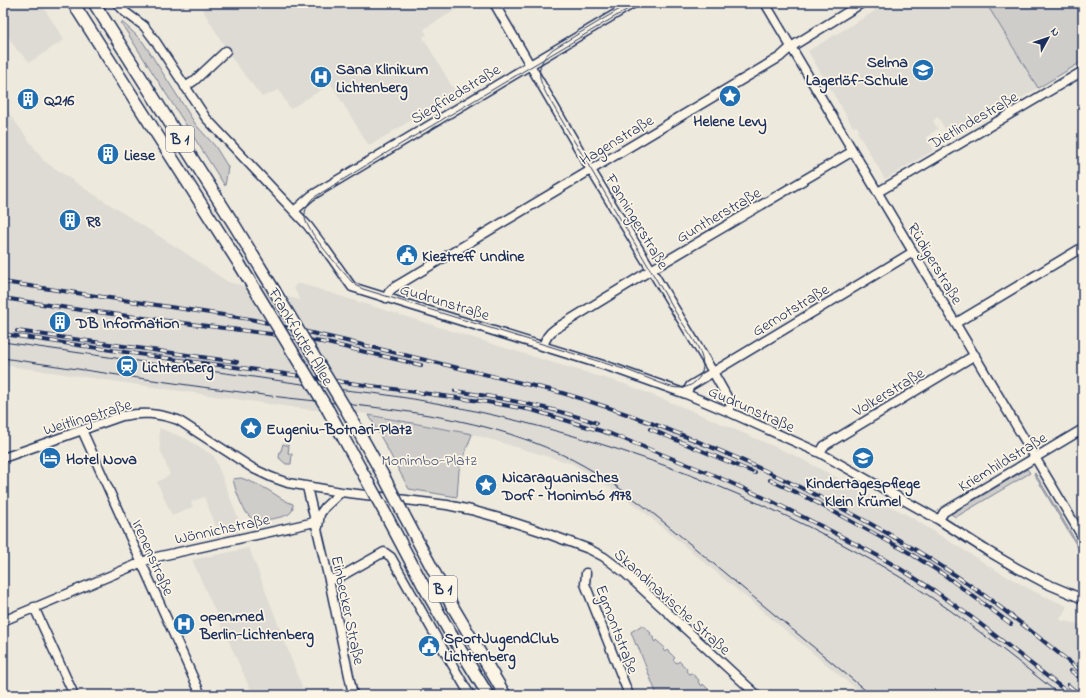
<svg xmlns="http://www.w3.org/2000/svg" width="1086" height="698" font-family="'Indie Flower',sans-serif">
<rect width="100%" height="100%" fill="#eee9dd"/>
<filter id="ink" filterUnits="userSpaceOnUse"><feTurbulence type="fractalNoise" baseFrequency=".025" numOctaves="2"/><feDisplacementMap in="SourceGraphic" scale="8" xChannelSelector="R" yChannelSelector="G"/><feConvolveMatrix kernelMatrix="1 2 1 2 8 2 1 2 1" color-interpolation-filters="sRGB"/></filter>
<g filter="url(#ink)">
<path fill="#dedbd4" d="M3,3H41L64,40L30,62L17,50L3,29Z
M212,3H467L424,29L427,35L423,37L456,93L369,146L331,84L290,109L279,90L262,97L233,60L202,9Z
M878,3H986L1038,88L951,139L938,117L936,118L933,121L938,129L926,137L934,150L885,179L857,132L859,130L857,126L853,127L808,51L875,11L873,6Z
M3,105L44,161L84,188L187,254L228,282L300,300L294,288L296,284H302L544,360L625,384L690,410L796,456L909,516L999,572L1035,592L1067,606L1060,620L1083,625V695H863L644,512L605,484L573,464L472,434L369,414L304,409L3,365Z
M159,428L185,438L214,456L241,526L218,531L204,497L191,502L193,507L172,516L157,482L170,475L160,449Z
M249,548L255,563L305,695H253L192,560Z"/>
<path fill="#cfcdca" stroke="#757e94" d="M986,3H1083V61L1038,88Z
M122,22L133,32L143,42L196,125L215,146L228,167L225,186L121,23Z
M369,415L472,434L459,470L457,497L409,489Z
M283,444L289,446L288,453L292,454L291,464H286L279,458L280,451H281Z
M1027,469L1030,473L956,517L951,514Z
M1035,473L1083,553V556L1034,474Z
M241,478C253,482 266,488 276,495C282,499 287,502 293,504C293,507 293,511 290,513C287,517 263,521 257,520C254,520 251,518 249,516C242,509 235,489 233,479Z
M642,625L651,633L650,635L654,638L653,640L655,642L656,640L665,648L663,650L665,652L667,650L675,658L673,660L677,663L679,661L687,669L686,671L689,674L691,673L699,680L698,682L702,686L703,684L711,692L710,693L712,695H657L637,644L636,645L631,632Z"/>
<g fill="none" stroke-linecap="round" stroke-linejoin="round">
<g stroke="#1b2f5e" stroke-width="11">
<path id="minor" d="M117,3L125,12L144,26L156,42L206,118L308,226L326,250L352,287L616,369L686,394L729,412L820,453L939,520L986,550L1015,567L1045,583L1083,599
M494,3L591,170L713,372L731,404L729,412
M765,3L1083,538
M185,87L194,81L226,51
M878,192L1083,71
M294,211L311,196L634,3
M386,298L389,292L393,288L780,57L791,47L862,3
M956,323L1083,247
M543,346C546,338 548,334 555,329L651,270L853,151
M686,394L690,386L913,252
M82,430L201,695
M820,453L824,446L975,355
M3,458L122,416C143,412 157,413 178,420L254,469L271,477L288,483L341,492L447,505L471,510L503,519L540,531L589,549L604,557L625,573L757,695
M307,487L329,580L353,695
M939,520L944,512L1083,429
M318,527L320,514L325,507L341,492
M586,573L585,584L629,695
M329,580L338,578L384,552L391,557L443,649L470,695
M34,607L74,695
M3,621L152,558L315,522"/>
</g>
<g stroke="#1b2f5e" stroke-width="14">
<path id="major" d="M73,3L186,180L240,265
M94,3L235,226L274,290
M328,410L365,477
M347,411L385,479
M385,513L422,583L449,631L488,695
M404,515L450,602L505,695"/>
</g>
<use href="#minor" stroke="#fcf5e5" stroke-width="8"/>
<use href="#major" stroke="#fcf5e5" stroke-width="11"/>
<path stroke="#1b2f5e" stroke-width="1" d="M630,3L553,49C535,64 537,78 548,97L679,318C690,335 716,364 695,382C687,389 678,389 668,386L627,370L363,289L355,285L351,281C341,269 307,232 305,218C304,210 308,203 313,198L401,144L638,3
M3,342C82,353 161,365 240,375C270,379 300,384 330,388C349,391 368,392 387,395C423,400 458,407 493,415C628,446 760,496 880,565C944,602 1003,649 1060,695
M3,358C92,371 181,385 271,396C370,408 471,411 563,455C620,482 667,525 715,565C767,608 819,652 871,695"/>
<g stroke="#1b2f5e" stroke-width="4">
<path id="rail" d="M3,282L250,319L342,340L559,392C631,413 700,441 768,472C826,499 884,529 938,564C989,596 1036,635 1083,673
M3,298L81,310L271,334L327,343L421,365
M17,331L237,362
M3,334L172,359L250,369L487,402L532,410L611,434L711,474L769,500L833,532L882,558L902,570L935,591L974,619L1071,695
M455,391C503,398 551,407 597,423
M650,429L755,473
M770,480L810,499L908,552L943,574L1011,624
M1071,671L1083,680
M1068,685L1080,695"/>
</g>
<use href="#rail" stroke="#fcf5e5" stroke-width="2.5" stroke-dasharray="8" stroke-linecap="butt"/>
<g stroke="#1b2f5e" stroke-width="14" stroke-linecap="butt">
<path id="major-bridge" d="M240,265L328,410
M274,290L347,411
M365,477L385,513
M385,479L404,515"/>
</g>
<use href="#major-bridge" stroke="#fcf5e5" stroke-width="11"/>
</g>
</g>
<defs>
<g id="school-disc" transform="scale(1.15)"><circle r="9.5" fill="#1f6fb2" stroke="#fcf5e5"/><path d="M0-5L7-2L0 1L-7-2ZM-4 1L0 2.5L4 1V4Q0 6-4 4Z" fill="#fff"/></g>
<g id="hospital-disc" transform="scale(1.15)"><circle r="9.5" fill="#1f6fb2" stroke="#fcf5e5"/><path d="M-5-5h3v3.5h4V-5h3V5h-3V1.5h-4V5h-3Z" fill="#fff"/></g>
<g id="sight-disc" transform="scale(1.15)"><circle r="9.5" fill="#1f6fb2" stroke="#fcf5e5"/><path d="M0-6L1.8-2.2L6-1.7L2.9 1.2L3.7 5.4L0 3.3L-3.7 5.4L-2.9 1.2L-6-1.7L-1.8-2.2Z" fill="#fff"/></g>
<g id="building-disc" transform="scale(1.15)"><circle r="9.5" fill="#1f6fb2" stroke="#fcf5e5"/><path d="M-4-6H4V6H1V3H-1V6H-4ZM-2.5-4.3h1.7v1.8h-1.7ZM.8-4.3h1.7v1.8H.8ZM-2.5-1h1.7V.8h-1.7ZM.8-1h1.7V.8H.8Z" fill="#fff"/></g>
<g id="civic-disc" transform="scale(1.15)"><circle r="9.5" fill="#1f6fb2" stroke="#fcf5e5"/><path d="M-.6-6.5H3V-4.5H.6V-3L4-1V1h2V6H-6V1h2V-1L-.6-3ZM-1.2 2.5V6h2.4V2.5Z" fill="#fff"/></g>
<g id="station-disc" transform="scale(1.15)"><circle r="9.5" fill="#1f6fb2" stroke="#fcf5e5"/><path d="M-3-6H3Q5-6 5-4V2Q5 4 3 4L4.5 6H3L1.5 4h-3L-3 6H-4.5L-3 4Q-5 4-5 2V-4Q-5-6-3-6ZM-3.5-4v3h7v-3ZM-3.5 1v1.5H-2V1ZM2 1v1.5H3.5V1Z" fill="#fff"/></g>
<g id="hotel-disc" transform="scale(1.15)"><circle r="9.5" fill="#1f6fb2" stroke="#fcf5e5"/><path d="M-6-4.5h1.5V1H6V5H4.5V3h-9V5H-6ZM-4 0a1.8 1.8 0 1 1 3.6 0ZM.5 0V-2.5h3Q6-2.5 6 0Z" fill="#fff"/></g>
</defs>
<g fill-rule="evenodd">
<use href="#school-disc" x="923" y="70"/>
<use href="#hospital-disc" x="321" y="77"/>
<use href="#sight-disc" x="730" y="96"/>
<use href="#building-disc" x="28" y="99"/>
<use href="#building-disc" x="108" y="154"/>
<use href="#building-disc" x="70" y="220"/>
<use href="#civic-disc" x="407" y="255"/>
<use href="#building-disc" x="60" y="322"/>
<use href="#station-disc" x="127" y="366"/>
<use href="#sight-disc" x="251" y="428"/>
<use href="#hotel-disc" x="50" y="458"/>
<use href="#school-disc" x="863" y="458"/>
<use href="#sight-disc" x="486" y="485"/>
<use href="#hospital-disc" x="184" y="624"/>
<use href="#civic-disc" x="429" y="646"/>
</g>
<g text-anchor="middle" stroke-width="3.5" stroke-linejoin="round" paint-order="stroke">
<g fill="#fcf5e5" stroke="#5e6a86" stroke-width="1">
<rect x="166" y="126" width="28" height="26" rx="3"/>
<rect x="429" y="576" width="28" height="26" rx="3"/>
</g>
<g font-size="15" font-weight="bold" fill="#1b2f5e">
<text x="180" y="144">B 1</text>
<text x="443" y="594">B 1</text>
</g>
<g font-size="16" font-weight="bold" fill="#1b2f5e" stroke="#fcf5e5" text-anchor="start">
<text x="908" y="67" text-anchor="end">Selma<tspan x="908" dy="18">Lagerlöf-Schule</tspan></text>
<text x="336" y="74">Sana Klinikum<tspan x="336" dy="18">Lichtenberg</tspan></text>
<text x="44" y="105">Q216</text>
<text x="730" y="126" text-anchor="middle">Helene Levy</text>
<text x="124" y="160">Liese</text>
<text x="86" y="226">R8</text>
<text x="422" y="261">Kieztreff Undine</text>
<text x="76" y="328">DB Information</text>
<text x="142" y="372">Lichtenberg</text>
<text x="266" y="434">Eugeniu-Botnari-Platz</text>
<text x="66" y="464">Hotel Nova</text>
<text x="502" y="482">Nicaraguanisches<tspan x="502" dy="18">Dorf – Monimbó 1978</tspan></text>
<text x="863" y="488" text-anchor="middle">Kindertagespflege<tspan x="863" dy="18">Klein Krümel</tspan></text>
<text x="200" y="621">open.med<tspan x="200" dy="18">Berlin-Lichtenberg</tspan></text>
<text x="444" y="643">SportJugendClub<tspan x="444" dy="18">Lichtenberg</tspan></text>
</g>
<g font-size="16" fill="#1b2f5e" stroke="#fcf5e5">
<text transform="translate(455 93) rotate(-31)" y="6">Siegfriedstraße</text>
<text transform="translate(973 119) rotate(-30)" y="6">Dietlindestraße</text>
<text transform="translate(616 139) rotate(-31)" y="6">Hagenstraße</text>
<text transform="translate(718 214) rotate(-30)" y="6">Guntherstraße</text>
<text transform="translate(638 221) rotate(59)" y="6">Fanningerstraße</text>
<text transform="translate(936 263) rotate(59)" y="6">Rüdigerstraße</text>
<text transform="translate(445 301) rotate(17)" y="6">Gudrunstraße</text>
<text transform="translate(790 309) rotate(-31)" y="6">Gernotstraße</text>
<text transform="translate(302 336) rotate(59)" y="6">Frankfurter Allee</text>
<text transform="translate(888 391) rotate(-31)" y="6">Volkerstraße</text>
<text transform="translate(752 408) rotate(24)" y="6">Gudrunstraße</text>
<text transform="translate(87 416) rotate(-17)" y="6">Weitlingstraße</text>
<text transform="translate(1002 461) rotate(-31)" y="6">Kriemhildstraße</text>
<text transform="translate(222 528) rotate(-12)" y="6">Wönnichstraße</text>
<text transform="translate(154 557) rotate(66)" y="6">Irenenstraße</text>
<text transform="translate(673 601) rotate(42)" y="6">Skandinavische Straße</text>
<text transform="translate(349 610) rotate(78)" y="6">Einbecker Straße</text>
<text transform="translate(618 629) rotate(69)" y="6">Egmontstraße</text>
</g>
<g font-size="16" fill="#485679" stroke="#fcf5e5">
<text x="429" y="465">Monimbo-Platz</text>
</g>
</g>
<rect width="1086" height="698" fill="none" stroke="#fcf5e5" stroke-width="16"/>
<rect x="8" y="8" width="1070" height="682" fill="none" stroke="#1b2f5e" stroke-width="1.5" filter="url(#ink)"/>
<g transform="translate(1048 38) rotate(50)" stroke="#fcf5e5" stroke-width="3" paint-order="stroke">
<path d="M0-3L7 15L0 10L-7 15Z" fill="#1b2f5e"/>
<text y="-6" font-size="11" font-weight="bold" text-anchor="middle" fill="#1b2f5e">N</text>
</g>
</svg>
